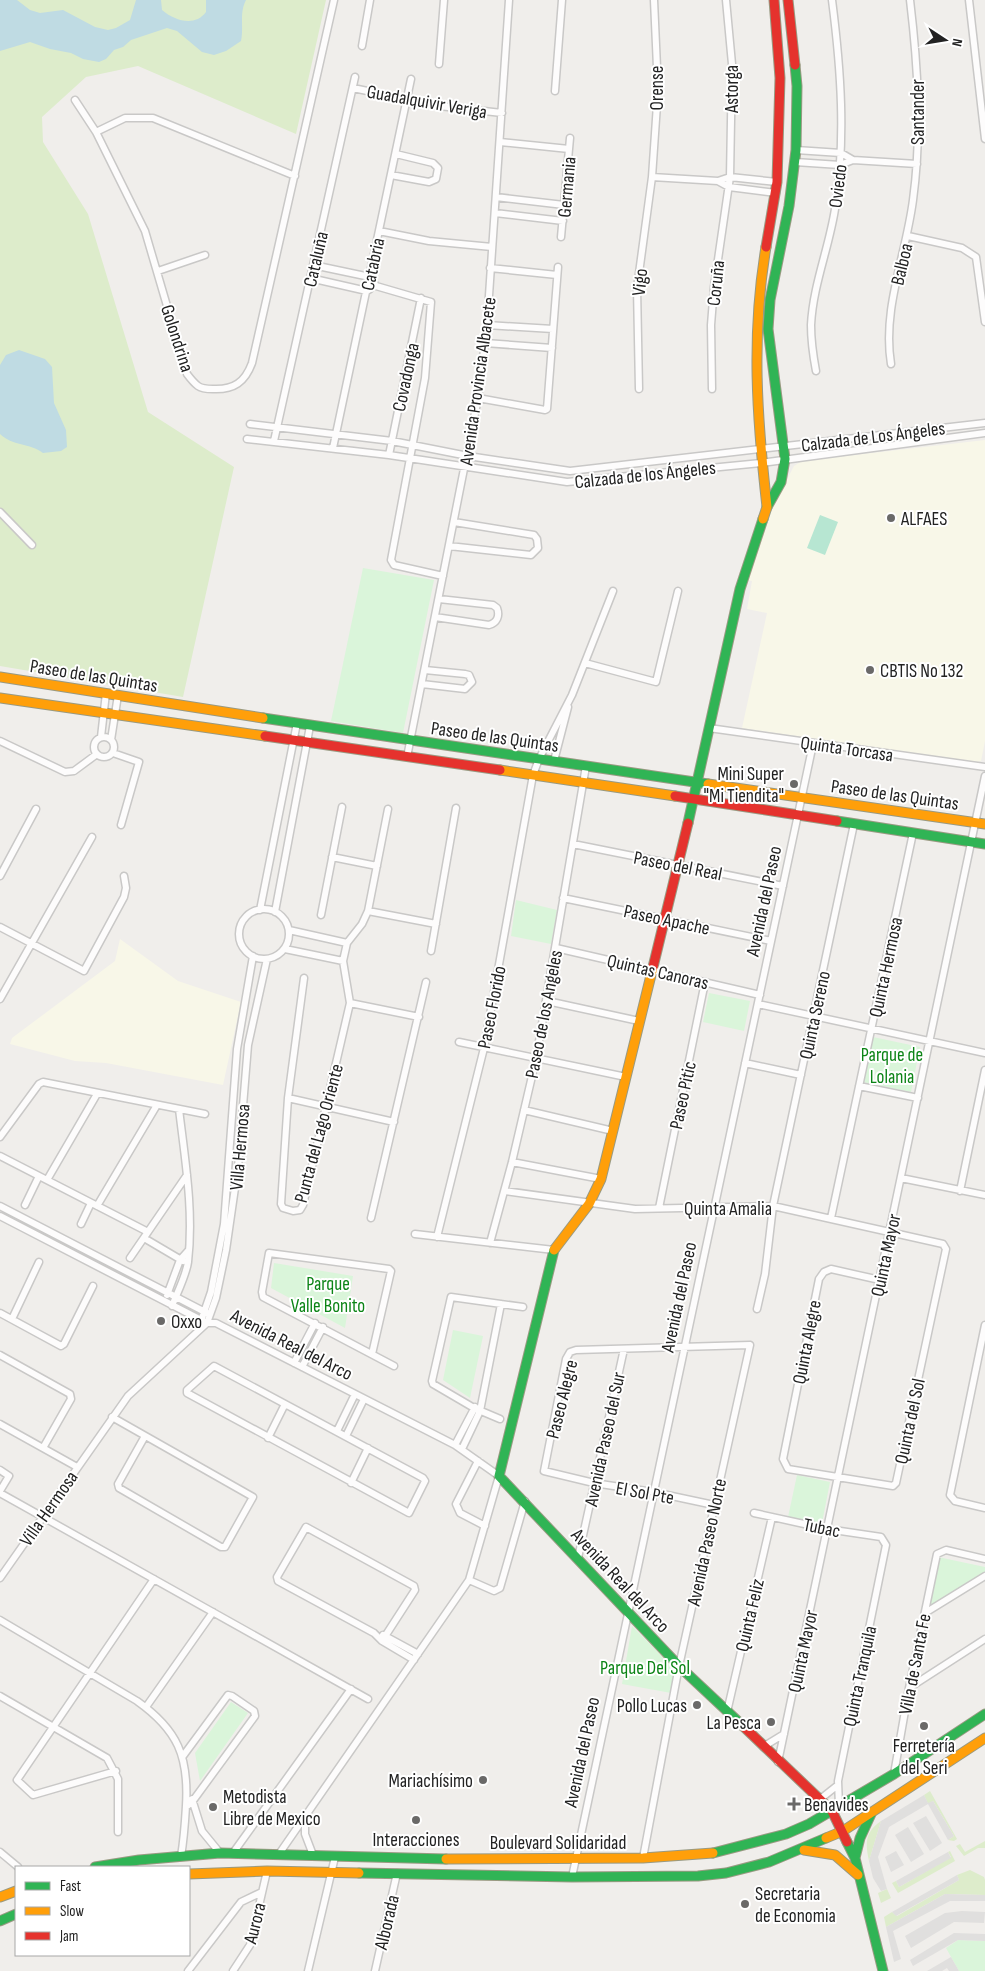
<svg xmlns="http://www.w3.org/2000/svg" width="985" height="1971" font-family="'Sofia Sans Condensed',sans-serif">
<rect width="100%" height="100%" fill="#f0eeeb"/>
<path fill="#f8f7e8" d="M985,440V741L981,761L977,762L742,728L767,613L747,609L752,581L747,580L774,504L794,466L802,461Z
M120,939L178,981L241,1002L223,1085L106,1063L75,1061L10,1044L12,1038L115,961Z"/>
<path fill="#ddeccb" d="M0,0H326L296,134L138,66L86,77L42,117L43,142L88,214L148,412L234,467L183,697L0,666Z
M930,1791L957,1839L954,1841L948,1840L954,1836L933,1801L928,1804L924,1795Z
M881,1821L869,1861C865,1843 865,1832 881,1821Z
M985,1841V1848H978L964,1856L956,1846L960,1844L965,1852Z
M950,1851L955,1861L898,1893L892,1883L896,1881L899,1887L951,1857L948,1852Z
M970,1870L984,1877L985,1880V1901V1895L945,1894L886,1927L884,1917L892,1912L897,1916L959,1880L957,1875Z
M887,1889L891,1898L881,1903L878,1893Z"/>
<path fill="#daf5da" d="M363,568L434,580L403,733L331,721Z
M516,900L557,910L551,944L511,936Z
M709,993L750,1001L744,1031L703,1022Z
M873,1037L920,1047L911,1092L863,1082Z
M274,1263L353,1276L345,1328L271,1288Z
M453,1330L483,1336L470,1398L443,1380Z
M797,1475L830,1482L822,1523L788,1517Z
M938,1557L985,1567V1575L925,1613Z
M632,1626L675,1669L671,1693L622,1684Z
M231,1702L248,1713L200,1781L195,1753Z
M958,1940L985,1941V1971H959L946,1948Z"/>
<path fill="#b7e6d2" d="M820,515L838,522L825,555L807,548Z"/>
<path fill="#e0dfde" d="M924,1795L928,1803L933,1801L954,1836L948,1840L928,1804L889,1827L878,1857L887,1889L881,1891L873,1878L869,1861L881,1821Z
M926,1816L942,1843L930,1851L913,1823Z
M908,1827L924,1854L911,1862L895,1835Z
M896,1851L904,1865L891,1872L885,1857Z
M948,1852L951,1858L899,1887L896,1881Z
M957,1875L959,1880L896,1916L892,1912Z
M945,1894L985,1895V1901H950L893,1931L901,1959L894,1962L886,1927Z
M962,1911L985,1912L984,1923L954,1922L911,1948L905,1936L945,1913Z
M954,1933L985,1934V1941L958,1940L913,1966L910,1960Z
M951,1957L959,1971H949L947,1968L942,1971H927Z"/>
<path fill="#bfdbe3" d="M0,0H17L30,10L40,13L63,10L95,27L108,30L116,28L130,20L136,0H161L162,10C175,21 195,27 206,12V0H246C239,13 244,27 241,41L226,51L214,55L202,52L177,31L167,28L131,40L123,47L114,50L106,59L99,62L83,59L71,53L50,49L30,42L0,51Z
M19,350L45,359L52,367L54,403L66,430L67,447L61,451L43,453C30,443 12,446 0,434V365L6,355Z"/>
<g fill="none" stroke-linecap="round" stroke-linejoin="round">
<g stroke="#c9c8c7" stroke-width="9">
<path id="street" d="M969,0L985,139
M362,46L370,0
M439,64L444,0
M353,88L439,106L502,113
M555,91L562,0
M75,100L96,132L145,231L187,374C190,378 194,383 198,386C202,389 209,389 213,389C234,390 245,382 252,363L334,0
M96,132L125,118H153L295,176
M500,142L569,149
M796,150L841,153L853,160
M795,162L840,165L853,160L917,164
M391,175L429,182L436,179L438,168L433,163L396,154
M652,177L718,181L729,187L776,193
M718,181L730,177L777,182
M496,197L564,205
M495,213L563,221
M379,231L429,241L492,247
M908,236L962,248L976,257L985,322
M561,237L570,138
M313,265L370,277L376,286L431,302L425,378L391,560L394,565L443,576
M490,268L557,275
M158,271L205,255
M310,278L367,291L370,289
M487,325L553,329
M485,343L552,348
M891,364C882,309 906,255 913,200C922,133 918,67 910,0
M816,371C813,355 811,341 811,325C813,285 829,248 835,209C846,139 841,70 832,0
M639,389L637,288L652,177L658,90L654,0
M712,389L711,325L714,287L730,177L732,64L726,0
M478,398L545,410L547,409L558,267
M250,424L392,441L468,456L570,471L985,423
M247,439L389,455L567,482L761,463L985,433
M274,441L355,77
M333,448L411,79
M389,455L421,298
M0,512L32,545
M449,546L531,555L538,548L537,539L534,535L454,522
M435,617L489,625C497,623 500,616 497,608L493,605L439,599
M585,663L656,682L678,591
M422,684L465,689L472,682L469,675L465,674L425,670
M709,728L985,767
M94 747a10 10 0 1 1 20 0a10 10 0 1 1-20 0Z
M101,737L106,693
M111,740L118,695
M0,741L65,772L74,771L97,754
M113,753L139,762L121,825
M407,757L478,398L487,325L509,0
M554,761L568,707
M573,844L783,886
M332,857L377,866
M0,876L36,809
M563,898L771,941
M239 934a25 25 0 1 1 50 0a25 25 0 1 1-50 0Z
M260,910L297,723
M368,911L436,924
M275,912L310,726
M321,915L342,807
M0,927L84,971L124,897L126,888L124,876
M289,930L347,943
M556,948L760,995
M285,949L343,961
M431,951L456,808
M304,978L288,1098L281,1204L283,1208L293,1211L300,1210L303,1205L350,1003L343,961L347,943L362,924L368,911L388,809
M0,999L92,837
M547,1001L639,1021
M350,1003L419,1017
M758,1004L985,1053
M459,1042L626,1077
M745,1063L801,1075
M859,1086L918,1098
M288,1098L394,1122
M524,1110L613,1131
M0,1137L39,1084L43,1082L205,1114
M0,1156L148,1232
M512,1162L601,1179
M901,1178L985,1195
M47,1180L97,1094
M505,1191L635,1209L773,1206L943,1244L946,1249L896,1483L893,1486L788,1469L783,1459L819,1279L824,1272L831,1269L880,1280
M960,1191L985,1070
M25,1205L39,1176
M0,1206L207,1313
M97,1206L157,1105
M659,1208L705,982
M0,1216L201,1320L207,1323H216L455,1445L499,1476L469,1580L279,1854
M371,1218L426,982
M831,1218L913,833
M81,1224L91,1203
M415,1234L554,1250
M437,1237L484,1048L533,775L539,759L572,695L613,591
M144,1238L183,1261
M490,1243L512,1162L536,1059L586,766
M130,1258L187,1175
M167,1295L180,1260L188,1251
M172,1306C177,1293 186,1276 188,1262C194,1211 185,1160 179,1109
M757,1309L765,1274L773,1206L854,824
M0,1313L61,1346L64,1344L93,1286
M12,1319L39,1262
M200,1324L211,1292L224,1224L237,1049L253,956
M985,1325L950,1495L955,1501L985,1508
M372,1354L391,1271L389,1269L269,1253L262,1292L263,1297L394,1366
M0,1355L70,1394L71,1399L43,1448
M294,1363L315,1323
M214,1366L423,1478L425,1481L409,1513L187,1393V1390Z
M302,1367L323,1327
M112,1417L253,1497L225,1547H221L119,1488L118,1484L145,1436
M500,1419L474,1408L433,1384L432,1381L451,1297L523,1307
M0,1424L77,1467
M337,1431L355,1394
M346,1436L364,1399
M268,1438L285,1404
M455,1445L475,1407
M462,1449L480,1411L501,1304
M478,1461L456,1504L460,1513L485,1526
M0,1470L9,1476L0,1491
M351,1483L368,1448
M0,1493L368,1699
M754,1513L827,1529L881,1537L886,1545L838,1781L839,1806
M578,1558L624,1349
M0,1578L128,1396L207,1323L216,1298L226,1250L238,1167L248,1045L267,959
M469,1580L494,1591L500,1588L525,1501
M925,1613L985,1576
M0,1620L137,1701C178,1730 189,1757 186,1806C185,1823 184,1839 181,1856
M383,1635L418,1654
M382,1641L415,1590L414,1586L306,1527L277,1577L278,1581L374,1633L382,1641L414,1660
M909,1688L985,1639
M0,1696L107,1758L118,1779V1832
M146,1707L213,1612
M727,1712L772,1517
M763,1747L784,1734
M183,1756L228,1695L232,1696L254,1711L255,1716L192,1802L186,1807
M778,1762L985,776
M116,1771L33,1795L17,1780L154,1579
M894,1774L909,1688L937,1554L946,1550L985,1559
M192,1799L202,1831L220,1853
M819,1800L838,1785
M305,1816V1834L313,1855
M0,1852L18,1867
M233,1853L351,1689
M643,1858L679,1666L750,1345L576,1350L570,1352L566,1359L544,1471L594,1483L653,1492L714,1505
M572,1877L813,744
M188,1971L241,1902L262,1892
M233,1971L250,1945L267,1871
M308,1971L335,1857
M375,1971L397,1873"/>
</g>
<g stroke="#999a82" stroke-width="11">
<path id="fast" d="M767,507L781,482L785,459L768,329L770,300L789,206L796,150L797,86L795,65
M263,718L708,784
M837,821L985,844
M688,823L740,589L763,519
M554,1250L499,1476L679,1666L743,1726
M847,1842L855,1858L883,1971
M713,1853L786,1834L809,1824L894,1774L985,1714
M855,1858L860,1838L871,1814
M95,1867L139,1860L220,1853L446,1859
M359,1873L572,1877L698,1876L726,1873L769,1862L826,1838
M0,1921L16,1914"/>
</g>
<g stroke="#999a82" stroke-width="11">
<path id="slow" d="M763,519L767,507C757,418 751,336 766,247
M0,677L263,718
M0,698L265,736
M500,770L675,796
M708,784L985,824
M554,1250L589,1204L601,1179L653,967
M826,1838L843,1831L985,1738
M804,1850L835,1855L858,1875
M446,1859L643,1858L713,1853
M189,1874L267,1871L359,1873
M0,1897L16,1891"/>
</g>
<g stroke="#999a82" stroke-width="11">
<path id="jam" d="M788,0L795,65
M766,247L777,182L780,78L774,0
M265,736L500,770
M675,796L837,821
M653,967L688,823
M743,1726L832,1811L847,1842"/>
</g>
<use href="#street" stroke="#fdfcfc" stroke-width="6"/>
<use href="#fast" stroke="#30b455" stroke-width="9"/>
<use href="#slow" stroke="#ff9f0a" stroke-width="9"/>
<use href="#jam" stroke="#e5322d" stroke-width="9"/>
</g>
<g fill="#6a6968" stroke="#fff" stroke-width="2">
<circle cx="891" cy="518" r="5"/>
<circle cx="870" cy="670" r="5"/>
<circle cx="794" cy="784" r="5"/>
<circle cx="161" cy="1321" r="5"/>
<circle cx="697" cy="1705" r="5"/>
<circle cx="771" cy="1722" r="5"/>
<circle cx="924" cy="1726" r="5"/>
<circle cx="483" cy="1780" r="5"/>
<path d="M791.5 1796.5h5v5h5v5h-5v5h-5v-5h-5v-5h5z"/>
<circle cx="213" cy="1807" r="5"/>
<circle cx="416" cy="1820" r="5"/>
<circle cx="745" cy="1904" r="5"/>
</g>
<g text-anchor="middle" stroke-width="4" stroke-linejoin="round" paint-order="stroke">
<g font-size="19" fill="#222" stroke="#fff">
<text transform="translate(656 88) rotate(-90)" y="7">Orense</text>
<text transform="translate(731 89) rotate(-90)" y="7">Astorga</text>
<text transform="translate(427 101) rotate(10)" y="7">Guadalquivir Veriga</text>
<text transform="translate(917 112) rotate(-90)" y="7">Santander</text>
<text transform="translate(837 186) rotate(-83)" y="7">Oviedo</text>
<text transform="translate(566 187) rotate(-85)" y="7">Germania</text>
<text transform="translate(315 259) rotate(-77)" y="7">Cataluña</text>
<text transform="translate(372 264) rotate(-78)" y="7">Catabria</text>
<text transform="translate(901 264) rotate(-77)" y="7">Balboa</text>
<text transform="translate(639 282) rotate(-84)" y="7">Vigo</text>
<text transform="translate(715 283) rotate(-84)" y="7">Coruña</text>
<text transform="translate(178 338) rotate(72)" y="7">Golondrina</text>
<text transform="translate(405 377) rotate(-78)" y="7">Covadonga</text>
<text transform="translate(477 381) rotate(-82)" y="7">Avenida Provincia Albacete</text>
<text transform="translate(873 436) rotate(-7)" y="7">Calzada de Los Ángeles</text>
<text transform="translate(645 474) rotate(-6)" y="7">Calzada de los Ángeles</text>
<text transform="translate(94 675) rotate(9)" y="7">Paseo de las Quintas</text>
<text transform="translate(495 736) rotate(8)" y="7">Paseo de las Quintas</text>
<text transform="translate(847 748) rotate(8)" y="7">Quinta Torcasa</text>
<text transform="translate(895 794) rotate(8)" y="7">Paseo de las Quintas</text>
<text transform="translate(678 865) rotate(11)" y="7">Paseo del Real</text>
<text transform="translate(763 901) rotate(-78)" y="7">Avenida del Paseo</text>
<text transform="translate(667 919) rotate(12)" y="7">Paseo Apache</text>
<text transform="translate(885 967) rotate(-78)" y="7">Quinta Hermosa</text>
<text transform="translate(658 971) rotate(13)" y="7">Quintas Canoras</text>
<text transform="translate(491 1007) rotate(-79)" y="7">Paseo Florido</text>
<text transform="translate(543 1014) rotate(-79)" y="7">Paseo de los Angeles</text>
<text transform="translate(814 1015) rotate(-78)" y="7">Quinta Sereno</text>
<text transform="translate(682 1095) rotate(-78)" y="7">Paseo Pitic</text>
<text transform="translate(318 1133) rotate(-75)" y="7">Punta del Lago Oriente</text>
<text transform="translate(239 1147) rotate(-85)" y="7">Villa Hermosa</text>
<text x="728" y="1215">Quinta Amalia</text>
<text transform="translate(885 1255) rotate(-78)" y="7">Quinta Mayor</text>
<text transform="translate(678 1297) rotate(-78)" y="7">Avenida del Paseo</text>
<text transform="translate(806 1342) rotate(-79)" y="7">Quinta Alegre</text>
<text transform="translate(292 1344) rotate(27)" y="7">Avenida Real del Arco</text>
<text transform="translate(561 1399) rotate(-76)" y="7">Paseo Alegre</text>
<text transform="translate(909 1421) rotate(-78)" y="7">Quinta del Sol</text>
<text transform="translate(604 1439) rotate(-78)" y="7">Avenida Paseo del Sur</text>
<text transform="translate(645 1492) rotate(10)" y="7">El Sol Pte</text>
<text transform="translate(48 1508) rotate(-55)" y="7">Villa Hermosa</text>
<text transform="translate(822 1527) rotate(11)" y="7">Tubac</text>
<text transform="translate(706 1542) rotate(-78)" y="7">Avenida Paseo Norte</text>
<text transform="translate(621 1580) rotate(47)" y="7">Avenida Real del Arco</text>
<text transform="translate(749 1615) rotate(-77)" y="7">Quinta Feliz</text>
<text transform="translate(802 1651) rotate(-78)" y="7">Quinta Mayor</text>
<text transform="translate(914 1664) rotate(-79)" y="7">Villa de Santa Fe</text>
<text transform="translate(859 1676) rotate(-78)" y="7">Quinta Tranquila</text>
<text transform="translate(581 1752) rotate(-78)" y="7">Avenida del Paseo</text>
<text x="558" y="1849">Boulevard Solidaridad</text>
<text transform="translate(386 1922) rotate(-77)" y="7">Alborada</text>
<text transform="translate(254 1923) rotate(-76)" y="7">Aurora</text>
</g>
<g font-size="19" fill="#222" stroke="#fff" text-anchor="start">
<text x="901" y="525">ALFAES</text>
<text x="880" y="677">CBTIS No 132</text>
<text x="784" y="780" text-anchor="end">Mini Super<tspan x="784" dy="22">"Mi Tiendita"</tspan></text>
<text x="171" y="1328">Oxxo</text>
<text x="687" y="1712" text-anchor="end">Pollo Lucas</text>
<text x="761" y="1729" text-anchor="end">La Pesca</text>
<text x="924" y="1752" text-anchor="middle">Ferretería<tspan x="924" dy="22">del Seri</tspan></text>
<text x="473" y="1787" text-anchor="end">Mariachísimo</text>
<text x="223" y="1803">Metodista<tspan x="223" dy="22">Libre de Mexico</tspan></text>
<text x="804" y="1811">Benavides</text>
<text x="416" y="1846" text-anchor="middle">Interacciones</text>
<text x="755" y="1900">Secretaria<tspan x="755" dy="22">de Economia</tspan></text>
</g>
<g font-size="19" fill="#0c8416" stroke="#fff">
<text x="892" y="1061">Parque de<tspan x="892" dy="22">Lolania</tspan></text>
<text x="328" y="1290">Parque<tspan x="328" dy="22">Valle Bonito</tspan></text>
<text x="645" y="1674">Parque Del Sol</text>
</g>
</g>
<rect x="15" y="1866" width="175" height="90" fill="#ffffff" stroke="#a7a7a7"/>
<rect x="25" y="1882" width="25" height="8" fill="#30b455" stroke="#a7a7a7"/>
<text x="60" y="1891" font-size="15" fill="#222222">Fast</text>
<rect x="25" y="1907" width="25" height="8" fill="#ff9f0a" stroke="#a7a7a7"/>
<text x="60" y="1916" font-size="15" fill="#222222">Slow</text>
<rect x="25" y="1932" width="25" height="8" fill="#e5322d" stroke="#a7a7a7"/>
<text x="60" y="1941" font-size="15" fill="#222222">Jam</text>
<g transform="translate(945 40) rotate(102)" stroke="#ffffff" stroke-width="4" paint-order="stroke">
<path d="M0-4L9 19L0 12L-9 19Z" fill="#222222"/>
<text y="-8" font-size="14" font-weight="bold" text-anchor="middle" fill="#222222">N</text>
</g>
</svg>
